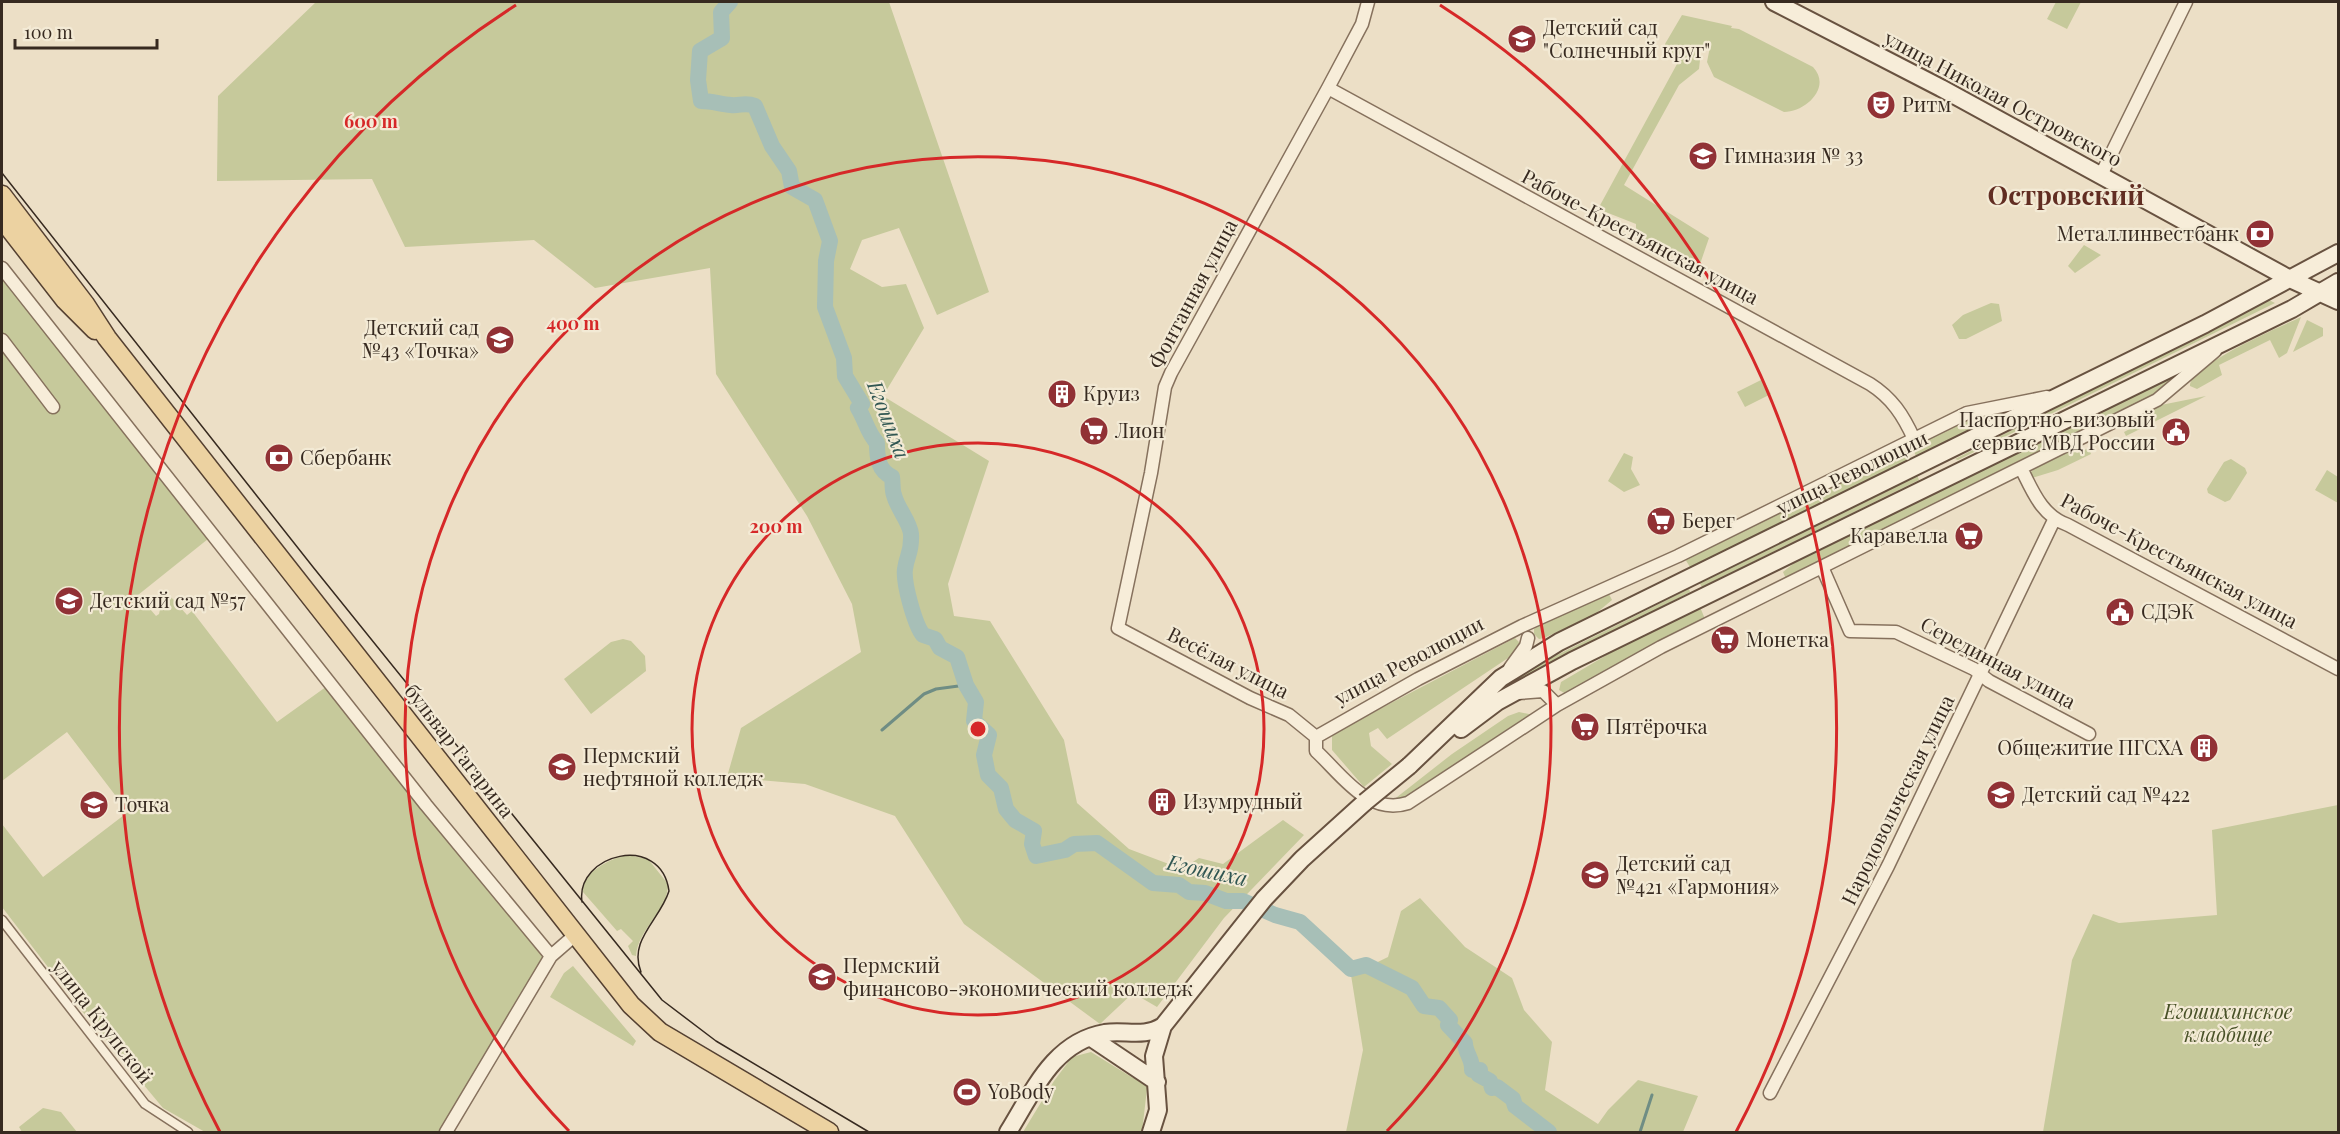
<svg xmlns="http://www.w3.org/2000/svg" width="2340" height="1134" font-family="'Playfair Display',serif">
<rect width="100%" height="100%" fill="#ecdfc6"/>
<path fill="#c6c99b" d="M316,2H889L989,292L937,315L899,228L862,240L850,269L882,287L906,284L924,328L883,396L989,461L948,584L954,616L990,621L1064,740L1077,803L1129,849L1182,869L1199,858L1223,864L1283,820L1304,835L1224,918L1157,1007L1133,993L1100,1024L964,924L895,816L805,784L727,777L741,728L861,652L852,604L807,516L716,374L710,268L595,288L534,240L405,247L372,179L217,181L218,96Z
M2056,2H2081L2067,29L2047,19Z
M1682,15L1732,26L1731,28L1739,29L1813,67C1832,87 1806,112 1784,112L1714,77L1707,62L1711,42L1701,51L1699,69L1679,85L1624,185L1709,238L1699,267L1636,234V224L1598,209L1677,64L1668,56L1665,44Z
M2084,245L2101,255L2075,273L2068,266Z
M2,268L213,535L138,595L156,616L159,614L162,601L171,597L187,615L192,611L277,722L330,684L551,956L446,1132H205L163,1108L77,1005L2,907V824L43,877L128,812L67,732L2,781Z
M2269,300L2275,303L1958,460L1955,459Z
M1991,303L1999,304L2002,321L1966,339H1959L1952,325L1963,315Z
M2301,317L2287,353L2279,358L2270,340L2219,365L2222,375L2197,389L2190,386C2190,365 2282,326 2301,317Z
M2307,320L2323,328V336L2293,352Z
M2197,362L2152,398L1786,579L1783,572L1803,556Z
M1763,379L1771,394L1745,407L1737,392Z
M2206,396L2126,436L2124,432L2143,422L2144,413L2161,405Z
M2013,408L1916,456L1912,447L1972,417Z
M2089,448L2091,454L2058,470L2032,478L2031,472L2036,467L2072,449L2077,453Z
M1905,450L1910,459L1690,567L1685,559Z
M1624,453L1633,457L1631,469L1640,485L1624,492L1608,481Z
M2231,459L2245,468L2247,473L2230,500L2225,502L2208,493L2207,489L2224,462Z
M2327,470L2338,477V503L2315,490Z
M1917,475L1919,480L1702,587L1699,582Z
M1689,589L1690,592L1504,688L1531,668Z
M1609,594L1612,600L1594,615L1544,638L1539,639L1534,634V629L1540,624Z
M1700,607L1705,619L1633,655L1566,694L1559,690L1561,682L1622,646Z
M1515,638L1521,644L1520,650L1387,739L1378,728L1369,733L1371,746L1392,764L1364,787L1332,750V734Z
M623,639L631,641L645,656L646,671L591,714L564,679L611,642Z
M1519,712L1534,715L1412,796L1392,801L1452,754L1508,716Z
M2338,805V1132H2043L2072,960L2093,914L2119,923L2217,915L2212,830Z
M627,855L648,859L668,884C668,912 638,928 636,956L632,955L628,946L633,941L621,929L617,931L583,892C583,871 610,859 627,855Z
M1420,898L1465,947L1512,978L1524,1010L1552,1042L1545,1090L1598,1124L1608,1110L1638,1080L1698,1096L1683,1132H1346L1363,1050L1351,975L1388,957L1401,911Z
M573,966L636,1041L633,1046L550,997L564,973Z
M1091,1052L1133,1078L1137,1076L1148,1080L1142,1132H1023L1054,1081L1072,1057Z
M43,1108L61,1112L77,1132H22L19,1127Z"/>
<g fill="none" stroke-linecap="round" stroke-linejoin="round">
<path stroke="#6f8d84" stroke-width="3" d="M882,730L924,694L936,689L966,685
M1640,1132L1652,1095"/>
<path stroke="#a7bfb7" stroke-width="16" d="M730,2L721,12L722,38L700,51L698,80L701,101C712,101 720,104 731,105C740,106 745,102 755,106L772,146L789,171L792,187L815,200L830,241L826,261L825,307L844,358L845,376L862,404L858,408C866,421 867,432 877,443C877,458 878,470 892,477C893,483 892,490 894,495C897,508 910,522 911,534C912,553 907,554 905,569C903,583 915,625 923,635L935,639L940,648L957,657L966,685L976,702L974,721L989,735L984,755L988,775L1001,788L1006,809L1015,820L1034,831L1032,844L1036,856L1065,850L1074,844L1097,843L1153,883L1179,885L1189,892L1205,893L1226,901H1243L1275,915L1300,922L1351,969L1366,965L1412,988L1424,1006L1439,1008L1450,1020L1448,1025L1465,1043C1465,1053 1473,1059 1472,1070H1480L1479,1075L1490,1081L1492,1088L1497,1087L1513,1099L1515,1106L1549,1132"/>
<g stroke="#86715d" stroke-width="11">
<path id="pedestrian" d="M2,920L145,1104L188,1132"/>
</g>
<g stroke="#86715d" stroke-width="15">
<path id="minor" d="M1328,88L1870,384C1892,398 1903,415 1914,439
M2101,175L2186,2
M2,268L426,805L551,956
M2,340L53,407
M2021,468C2033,492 2042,516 2068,525L2338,669
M1822,567L1850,631L1896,632L1974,669L1989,681L2089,734
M1510,668L1526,646L1528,638
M1518,693L1543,691L1557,705
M1316,737V751C1342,775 1368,816 1408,803L1557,705L1661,647L2157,400L2215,351
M1316,737L1289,715L1250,698L1118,628L1151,473L1165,387L1171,373L1328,88L1362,24L1368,2
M1316,737L1418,679L1522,626L1678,556L1967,413L2047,397
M1770,1093L1888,866L2054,520
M446,1132L551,956L574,936"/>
</g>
<g stroke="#685240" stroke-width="20">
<path id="secondary" d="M1774,2L1941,88L2290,279L2338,301
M1461,729L1497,702L1572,661L2292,309L2338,282
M1409,766L1501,678L1559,642L2205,324L2338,253
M1090,1037L1157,1082
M1008,1132C1033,1092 1053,1042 1105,1033C1126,1030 1144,1038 1163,1026
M1151,1132L1158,1110L1154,1056L1163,1026L1264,899L1302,859L1365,802"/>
</g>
<g stroke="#544031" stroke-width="21">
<path id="primary" d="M2,195L85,304L107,338L631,1005L660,1032L829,1132
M2,219L65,300L95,330"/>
</g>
<use href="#pedestrian" stroke="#f7edd9" stroke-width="8"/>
<use href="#minor" stroke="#f7edd9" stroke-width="12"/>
<use href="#secondary" stroke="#f7edd9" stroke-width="16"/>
<use href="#primary" stroke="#ecd2a1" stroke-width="18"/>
<path stroke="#372a20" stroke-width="1.5" d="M2,173L313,567L662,1000L716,1041L869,1132
M582,902C575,854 661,832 669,891C660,920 628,940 641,972"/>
<g stroke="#685240" stroke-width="20" stroke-linecap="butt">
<path id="secondary-bridge" d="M1365,802L1409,766"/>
</g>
<use href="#secondary-bridge" stroke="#f7edd9" stroke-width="16"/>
</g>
<g fill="none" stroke="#d62828" stroke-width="3">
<circle cx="978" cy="729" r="286"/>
<path d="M569 1131A573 573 0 1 1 1387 1131"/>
<path d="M220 1132A859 859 0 0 1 516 5M1440 5A859 859 0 0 1 1736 1132"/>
</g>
<defs>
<g id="school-disc" transform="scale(1.5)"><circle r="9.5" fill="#913135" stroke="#f3ead5"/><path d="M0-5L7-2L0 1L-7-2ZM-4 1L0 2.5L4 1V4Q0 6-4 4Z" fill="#fff"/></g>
<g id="theatre-disc" transform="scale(1.5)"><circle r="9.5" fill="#913135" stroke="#f3ead5"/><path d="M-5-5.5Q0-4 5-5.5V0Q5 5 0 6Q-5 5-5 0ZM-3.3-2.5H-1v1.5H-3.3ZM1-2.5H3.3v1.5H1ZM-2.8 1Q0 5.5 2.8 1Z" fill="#fff"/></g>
<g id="bank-disc" transform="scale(1.5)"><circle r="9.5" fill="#913135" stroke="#f3ead5"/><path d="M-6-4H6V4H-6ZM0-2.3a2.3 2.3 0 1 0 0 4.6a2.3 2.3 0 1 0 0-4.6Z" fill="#fff"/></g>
<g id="building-disc" transform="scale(1.5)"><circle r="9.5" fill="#913135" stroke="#f3ead5"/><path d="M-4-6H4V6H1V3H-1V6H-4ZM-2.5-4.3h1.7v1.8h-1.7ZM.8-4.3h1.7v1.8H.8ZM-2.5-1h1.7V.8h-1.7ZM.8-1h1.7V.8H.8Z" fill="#fff"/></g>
<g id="supermarket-disc" transform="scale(1.5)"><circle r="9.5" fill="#913135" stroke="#f3ead5"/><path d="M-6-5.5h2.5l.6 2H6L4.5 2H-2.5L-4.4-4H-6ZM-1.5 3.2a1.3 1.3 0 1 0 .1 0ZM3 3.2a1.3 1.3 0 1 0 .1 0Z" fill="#fff"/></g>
<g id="civic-disc" transform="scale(1.5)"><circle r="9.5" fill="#913135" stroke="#f3ead5"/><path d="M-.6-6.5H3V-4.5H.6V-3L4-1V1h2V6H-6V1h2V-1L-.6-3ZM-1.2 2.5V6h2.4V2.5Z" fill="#fff"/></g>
<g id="university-disc" transform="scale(1.5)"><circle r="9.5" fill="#913135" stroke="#f3ead5"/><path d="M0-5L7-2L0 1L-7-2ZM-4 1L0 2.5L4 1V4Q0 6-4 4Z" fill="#fff"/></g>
<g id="stadium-disc" transform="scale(1.5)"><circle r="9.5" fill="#913135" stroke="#f3ead5"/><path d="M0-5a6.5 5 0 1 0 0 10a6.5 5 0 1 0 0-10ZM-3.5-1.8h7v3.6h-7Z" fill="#fff"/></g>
</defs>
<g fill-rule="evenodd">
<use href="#school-disc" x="1522" y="39"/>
<use href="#theatre-disc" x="1881" y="105"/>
<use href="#school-disc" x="1703" y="156"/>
<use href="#bank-disc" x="2260" y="234"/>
<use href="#school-disc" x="500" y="340"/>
<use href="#building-disc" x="1062" y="394"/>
<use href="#supermarket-disc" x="1094" y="431"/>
<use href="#civic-disc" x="2176" y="432"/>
<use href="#bank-disc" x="279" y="458"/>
<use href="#supermarket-disc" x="1661" y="521"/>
<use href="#supermarket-disc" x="1969" y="536"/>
<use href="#school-disc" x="69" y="601"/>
<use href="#civic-disc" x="2120" y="612"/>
<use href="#supermarket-disc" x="1725" y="640"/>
<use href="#supermarket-disc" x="1585" y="727"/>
<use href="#building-disc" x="2204" y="748"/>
<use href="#university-disc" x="562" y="767"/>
<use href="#school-disc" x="2001" y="795"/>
<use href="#building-disc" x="1162" y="802"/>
<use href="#school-disc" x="94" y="805"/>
<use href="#school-disc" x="1595" y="875"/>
<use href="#university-disc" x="822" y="977"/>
<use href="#stadium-disc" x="967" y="1092"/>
</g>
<g text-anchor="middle" stroke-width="4.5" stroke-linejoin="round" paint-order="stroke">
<g font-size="20" fill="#372a20" stroke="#f3ead5" text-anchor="start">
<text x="1543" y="35">Детский сад<tspan x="1543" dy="23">"Солнечный круг"</tspan></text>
<text x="1902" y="112">Ритм</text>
<text x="1724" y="163">Гимназия № 33</text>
<text x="2239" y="241" text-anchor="end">Металлинвестбанк</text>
<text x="479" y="335" text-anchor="end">Детский сад<tspan x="479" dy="23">№43 «Точка»</tspan></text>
<text x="1083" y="401">Круиз</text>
<text x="2155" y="427" text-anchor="end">Паспортно-визовый<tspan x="2155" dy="23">сервис МВД России</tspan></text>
<text x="1115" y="438">Лион</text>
<text x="300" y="465">Сбербанк</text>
<text x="1682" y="528">Берег</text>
<text x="1948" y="543" text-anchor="end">Каравелла</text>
<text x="90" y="608">Детский сад №57</text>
<text x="2141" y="619">СДЭК</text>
<text x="1746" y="647">Монетка</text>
<text x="1606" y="734">Пятёрочка</text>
<text x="2183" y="755" text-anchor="end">Общежитие ПГСХА</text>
<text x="583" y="763">Пермский<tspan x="583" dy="23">нефтяной колледж</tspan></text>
<text x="2022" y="802">Детский сад №422</text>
<text x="1183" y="809">Изумрудный</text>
<text x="115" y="812">Точка</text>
<text x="1616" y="871">Детский сад<tspan x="1616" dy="23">№421 «Гармония»</tspan></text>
<text x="843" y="973">Пермский<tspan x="843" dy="23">финансово-экономический колледж</tspan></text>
<text x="988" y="1099">YoBody</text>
</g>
<g font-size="20" fill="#372a20" stroke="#f3ead5">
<text transform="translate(2003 99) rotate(28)" y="7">улица Николая Островского</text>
<text transform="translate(1640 237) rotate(28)" y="7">Рабоче-Крестьянская улица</text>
<text transform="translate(1193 294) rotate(-62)" y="7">Фонтанная улица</text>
<text transform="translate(1852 473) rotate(-26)" y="7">улица Революции</text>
<text transform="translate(2179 561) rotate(28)" y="7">Рабоче-Крестьянская улица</text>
<text transform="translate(1409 661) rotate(-28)" y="7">улица Революции</text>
<text transform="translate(1228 663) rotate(27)" y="7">Весёлая улица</text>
<text transform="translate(1998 663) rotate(28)" y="7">Серединная улица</text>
<text transform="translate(459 751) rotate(52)" y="7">бульвар Гагарина</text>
<text transform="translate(1898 800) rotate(-64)" y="7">Народовольческая улица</text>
<text transform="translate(102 1022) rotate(52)" y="7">улица Крупской</text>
</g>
<g font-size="20" font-style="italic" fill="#495228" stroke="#f3ead5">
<text x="2228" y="1019">Егошихинское<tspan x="2228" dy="23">кладбище</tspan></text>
</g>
<g font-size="21" font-style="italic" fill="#305652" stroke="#f3ead5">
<text transform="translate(888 420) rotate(69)" y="7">Егошиха</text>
<text transform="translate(1207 871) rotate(12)" y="7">Егошиха</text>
</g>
<g font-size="26" font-weight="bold" fill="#612d22" stroke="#f3ead5">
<text x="2066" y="205">Островский</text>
</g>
</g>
<circle cx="978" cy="729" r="9" fill="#d62828" stroke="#f3ead5" stroke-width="3"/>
<g font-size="18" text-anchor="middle" font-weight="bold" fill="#d62828" stroke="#f3ead5" stroke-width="4.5" stroke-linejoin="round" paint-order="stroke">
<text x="371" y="128">600 m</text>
<text x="573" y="330">400 m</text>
<text x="776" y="533">200 m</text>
</g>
<rect width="2340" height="1134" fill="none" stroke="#372a20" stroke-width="6"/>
<path d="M15 39v9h142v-9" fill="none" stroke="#372a20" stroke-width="3"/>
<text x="24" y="39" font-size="18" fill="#372a20" stroke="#f3ead5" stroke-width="4.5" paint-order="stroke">100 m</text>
</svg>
